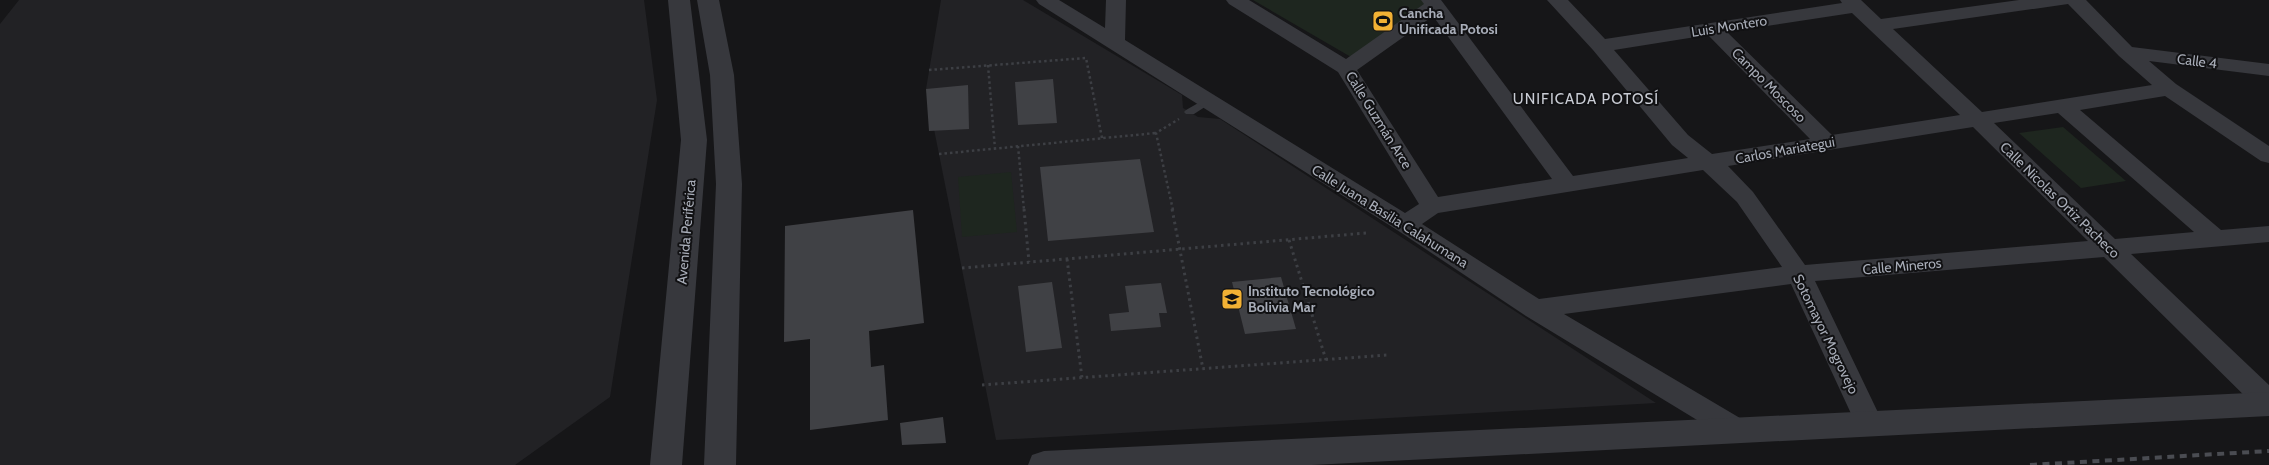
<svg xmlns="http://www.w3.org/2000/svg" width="2269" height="465" font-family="Cabin,sans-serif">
<rect width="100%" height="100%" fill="#161618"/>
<path fill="#222225" d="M19,0H644L657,100L610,397L515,465H0V24Z
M941,0H1023L1182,95L1183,108L1198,117L1220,119L1656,403L996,440L926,89Z"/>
<path fill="#1e261f" d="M1253,0H1425L1430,5L1351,57Z
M2063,127L2126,181L2081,188L2019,133Z
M1011,172L1017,232L962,237L958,177Z"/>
<path fill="#404145" d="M1053,79L1057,123L1018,125L1015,82Z
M968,85L969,129L929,131L926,89Z
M1140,159L1154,232L1048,241L1040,167Z
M913,210L924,323L869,331L871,367L884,365L888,420L810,430V339L784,342L785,226Z
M1281,277L1296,329L1245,334L1232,282Z
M1052,282L1062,348L1026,352L1018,286Z
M1161,283L1167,313H1159L1161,327L1111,331L1109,314L1129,312L1125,286Z
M943,417L946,443L902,445L900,423Z"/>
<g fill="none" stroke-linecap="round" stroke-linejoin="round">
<path stroke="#3d3f44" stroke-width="2.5" stroke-dasharray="2.5 3" stroke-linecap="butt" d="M988,65L995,149
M929,70L1086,58L1102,138
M1018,146L1024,210
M939,154L1156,133
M1173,210L1156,133L1179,119"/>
<path stroke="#3d3f44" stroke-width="3" stroke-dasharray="2.5 4" stroke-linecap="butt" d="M1024,209L1029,262
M1172,209L1203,369
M1289,240L1326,360
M1067,259L1082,378
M962,268L1366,233
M982,385L1387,355"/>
<path fill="#37383d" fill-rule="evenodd" d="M1207,98L1211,99L1213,101L1211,103L1194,114H1186L1184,112L1186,110Z"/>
<path fill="#37383d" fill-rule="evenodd" d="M1036,0H1059L1105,28L1106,0H1126L1125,40L1405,213L1419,204L1338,72L1229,4L1226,0H1249L1346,59L1424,4L1421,0H1441L1573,176L1688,158L1672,145L1593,50L1547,0H1568L1605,39L1842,3L1840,0H1861L1881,19L2019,0H2086L2132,47L2269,64V76L2149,61L2176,84L2269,146V163L2261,161L2165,96L2080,110L2221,230L2269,226V242L2131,254L2269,385V413L2259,410L2104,257L1815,281L1884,425L1880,433L1870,436L1860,433L1791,284L1564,314L1745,421L1749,429L1745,437L1735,440L1725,437L1526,316L1397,230L1039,4ZM2068,4L2119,56L2152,85L1982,112L1893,29ZM1852,13L1960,115L1832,135L1727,32ZM1433,16L1552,179L1438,197L1357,70ZM1708,35L1810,139L1712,154L1688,135L1614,50ZM2058,113L2194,232L2115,239L1994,123ZM1973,127L2088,241L1805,265L1753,192L1728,166ZM1703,170L1737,202L1782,267L1539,299L1422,224L1438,213Z"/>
<path fill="#37383d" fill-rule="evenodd" d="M668,0H690L707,140L682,465H650L681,140Z
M697,0H719L734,75L742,184L736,465H704L716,184L710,75Z
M2269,392V416L1312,465H1028L1032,455L1044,451Z"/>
<path stroke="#4a4c52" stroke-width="4" stroke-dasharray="7 5.5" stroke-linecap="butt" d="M2030,465L2269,451"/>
</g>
<defs>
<g id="stadium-square" transform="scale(1.125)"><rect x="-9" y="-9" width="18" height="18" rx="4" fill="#f2b134" stroke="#111113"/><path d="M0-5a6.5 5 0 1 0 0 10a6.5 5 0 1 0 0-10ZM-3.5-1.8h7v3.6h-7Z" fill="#111"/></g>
<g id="university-square" transform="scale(1.125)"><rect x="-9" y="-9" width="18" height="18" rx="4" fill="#f2b134" stroke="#111113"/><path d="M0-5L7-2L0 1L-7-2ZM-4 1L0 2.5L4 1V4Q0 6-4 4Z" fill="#111"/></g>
</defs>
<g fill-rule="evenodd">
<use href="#stadium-square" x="1383" y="21"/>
<use href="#university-square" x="1232" y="299"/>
</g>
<g text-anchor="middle" stroke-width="4" stroke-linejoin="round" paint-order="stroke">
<g font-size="14" font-weight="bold" fill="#a8adb8" stroke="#111113" text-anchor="start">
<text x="1399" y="18">Cancha<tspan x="1399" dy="16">Unificada Potosi</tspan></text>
<text x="1248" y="296">Instituto Tecnológico<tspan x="1248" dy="16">Bolivia Mar</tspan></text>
</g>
<g font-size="14" fill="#a8adb8" stroke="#111113">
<text transform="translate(1729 26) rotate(-9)" y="5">Luis Montero</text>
<text transform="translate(2197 61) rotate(7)" y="5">Calle 4</text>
<text transform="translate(1769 85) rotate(45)" y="5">Campo Moscoso</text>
<text transform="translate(1379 120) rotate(58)" y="5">Calle Guzmán Arce</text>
<text transform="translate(1785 150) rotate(-10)" y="5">Carlos Mariategui</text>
<text transform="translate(2060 200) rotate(44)" y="5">Calle Nicolas Ortiz Pacheco</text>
<text transform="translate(1390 216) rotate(32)" y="5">Calle Juana Basilia Calahumana</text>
<text transform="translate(686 232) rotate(-85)" y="5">Avenida Periférica</text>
<text transform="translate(1902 266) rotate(-5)" y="5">Calle Mineros</text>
<text transform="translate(1826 334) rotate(64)" y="5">Sotomayor Mogrovejo</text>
</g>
<g font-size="15" letter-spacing="1" fill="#c9ccd4" stroke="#111113">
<text x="1586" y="104">UNIFICADA POTOSÍ</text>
</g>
</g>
</svg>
